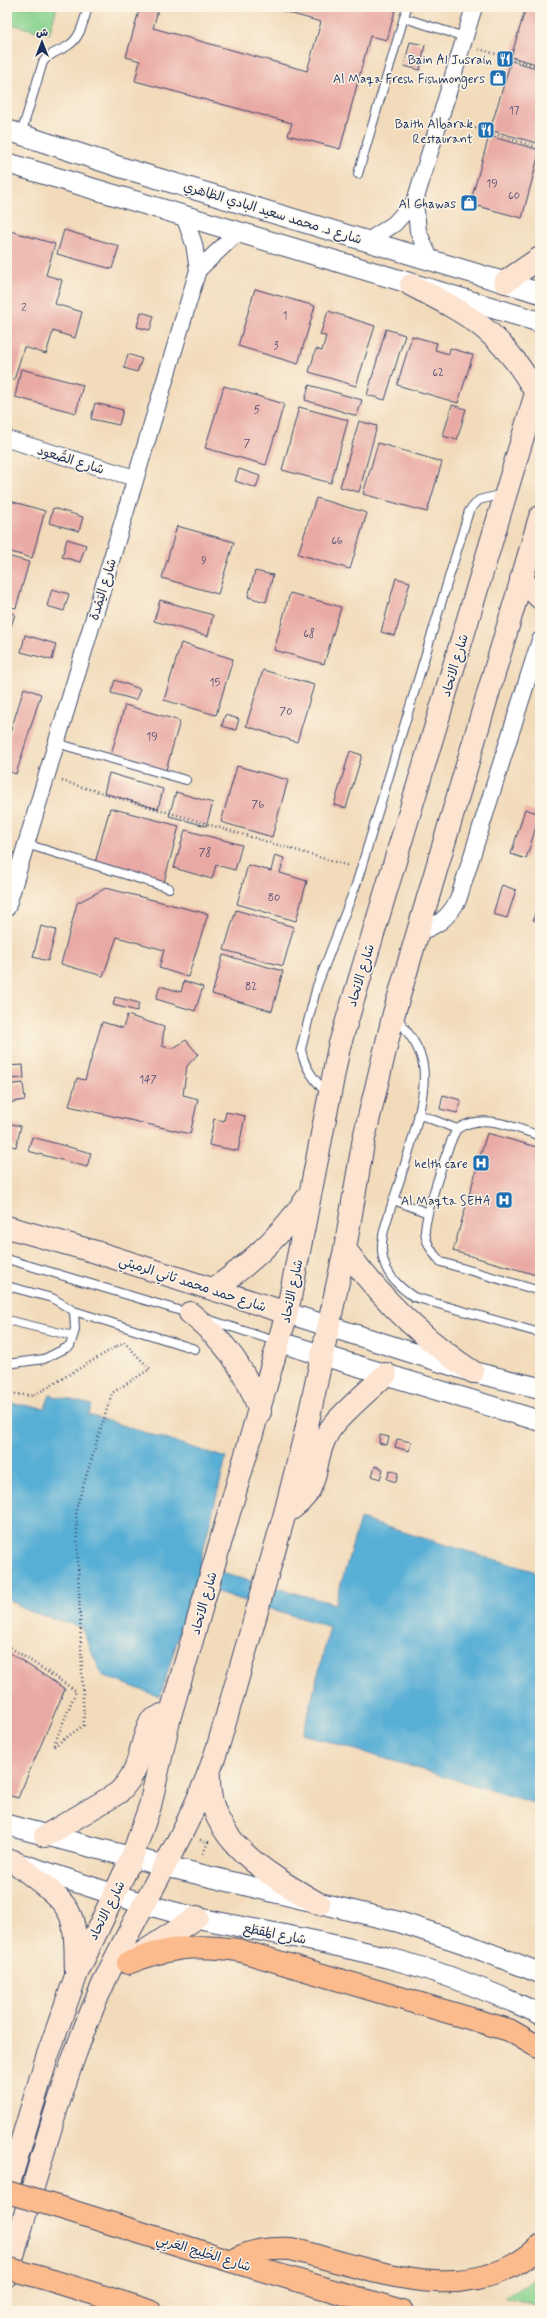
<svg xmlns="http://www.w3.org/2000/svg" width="547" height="2318" font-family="Mynerve,'Playpen Sans Arabic',sans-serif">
<rect width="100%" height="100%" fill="#fcf5e5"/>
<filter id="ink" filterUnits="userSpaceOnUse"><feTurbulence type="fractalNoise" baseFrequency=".025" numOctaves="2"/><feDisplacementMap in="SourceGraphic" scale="8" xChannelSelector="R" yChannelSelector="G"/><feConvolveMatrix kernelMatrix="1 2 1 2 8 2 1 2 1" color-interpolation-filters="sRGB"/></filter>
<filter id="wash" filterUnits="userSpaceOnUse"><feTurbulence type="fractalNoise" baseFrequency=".012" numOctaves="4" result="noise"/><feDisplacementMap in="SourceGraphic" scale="16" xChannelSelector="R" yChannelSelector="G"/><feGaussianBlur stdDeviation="0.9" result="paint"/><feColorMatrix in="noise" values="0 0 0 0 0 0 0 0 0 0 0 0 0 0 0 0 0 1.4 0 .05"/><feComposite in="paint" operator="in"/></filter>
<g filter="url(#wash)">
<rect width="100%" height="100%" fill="#f2dbbb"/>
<path fill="#89d38f" stroke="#528176" d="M7,7H57L49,34L7,23Z
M540,2277V2307L504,2297Z"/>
<path fill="#59afd5" stroke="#3a6f9a" d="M50,1395L92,1405L89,1415L226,1458L199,1567L335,1604L360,1519L540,1573V1805L303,1734L330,1627L194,1585L160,1697L102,1675L81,1627L28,1611L7,1598V1403L45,1408Z"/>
<g id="blocks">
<path fill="#e9aaa5" d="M140,7H159L153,28L307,71L321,22L282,11L283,7H396L387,40L370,36L340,149L288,135L292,123L135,81L140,61L126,57Z
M526,7H540V65L511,57Z
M410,42L425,45L420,70L404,66Z
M511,61L540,69V144L490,130Z
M489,136L540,150L522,218L470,204Z
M7,230L55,244L46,275L62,280L55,304L82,312L75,338L53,331L46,354L24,347L14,380L7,378Z
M64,230L119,246L112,269L57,254Z
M255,289L315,306L298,364L238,346Z
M328,311L375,326L356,386L309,372L316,349L322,351L326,336L320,335Z
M141,312L154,316L150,330L137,327Z
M386,329L405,335L385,400L367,395Z
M412,336L437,343L435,350L449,354L450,348L473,355L458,403L397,385Z
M128,354L142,359L137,372L124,368Z
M21,369L83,385L76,413L15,397Z
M309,385L362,400L357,416L305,400Z
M224,386L284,404L266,465L205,448Z
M95,403L123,410L119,425L91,419Z
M452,405L466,409L457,440L443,436Z
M299,407L348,420L331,483L282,470Z
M359,421L377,426L359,492L340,487Z
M378,443L442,462L427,512L363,494Z
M239,469L260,476L256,488L235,481Z
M316,498L367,513L350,569L298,554Z
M7,500L45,511L32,558L7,551Z
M53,508L83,517L79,531L49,523Z
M177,526L234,542L218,594L162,578Z
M67,539L86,545L80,562L62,557Z
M7,556L29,562L16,608L7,606Z
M255,571L273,575L266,602L248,597Z
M396,578L410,582L395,636L381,632Z
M52,589L69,594L64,611L47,606Z
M290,593L341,607L324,664L274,650Z
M160,600L213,615L208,636L154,621Z
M7,612L15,614L7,639Z
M25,635L56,644L52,660L21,652Z
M181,643L233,659L216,715L164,700Z
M263,670L314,685L297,742L246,726Z
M115,680L140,689L136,700L111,693Z
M24,688L41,694L16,774L7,771V743Z
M125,705L180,721L166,770L111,755Z
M225,715L239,719L236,730L222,726Z
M350,751L362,755L346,808L334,805Z
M237,766L288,780L272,837L221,822Z
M109,773L163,789L158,809L104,793Z
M176,792L213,803L206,826L169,816Z
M110,808L179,826L164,882L95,863Z
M525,809L540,814L526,859L511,854Z
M185,830L242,845L235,870L216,865L212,879L174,868Z
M275,855L284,858L280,873L307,881L296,921L237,904L248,865L271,871Z
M502,885L516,890L507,918L493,914Z
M106,888L208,914L188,977L159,968L164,950L117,937L103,976L61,964L77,903Z
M540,896V922L533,920Z
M236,910L294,927L283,966L224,950Z
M41,926L56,930L48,961L33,957Z
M223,955L283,971L272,1011L212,994Z
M184,981L203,987L195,1011L156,999L160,986L181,992Z
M115,997L139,1003L137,1011L113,1005Z
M127,1015L164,1027L162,1046L172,1049L186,1040L198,1054L187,1066L183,1095L198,1099L190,1134L69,1106L77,1078L85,1080L102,1022L123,1028Z
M23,1065L24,1078L7,1079V1066Z
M23,1083L25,1100L7,1103V1085Z
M443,1095L461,1100L457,1113L440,1109Z
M226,1112L245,1116L238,1151L209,1145L214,1119L224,1121Z
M7,1123L21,1126L16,1147L7,1145Z
M487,1133L540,1148V1276L453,1251Z
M32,1137L91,1153L87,1167L28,1151Z
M380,1435L389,1437L387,1445L379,1443Z
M397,1439L411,1442L409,1451L395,1447Z
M375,1466L383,1469L380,1479L372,1476Z
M390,1470L398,1473L396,1482L387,1479Z
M7,1651L65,1689L18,1798L7,1795Z"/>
</g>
</g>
<g filter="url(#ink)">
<use href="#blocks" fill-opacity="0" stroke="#3b496c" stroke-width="1"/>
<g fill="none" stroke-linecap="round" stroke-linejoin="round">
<g stroke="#3b496c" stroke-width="10">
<path id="service" d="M404,18L465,37
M21,134L43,62C50,53 57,52 66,47C81,39 83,22 88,7
M358,174L407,7
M56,743L186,780
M26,844L169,888
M397,1017C407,1032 420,1046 423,1065C429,1098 403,1170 392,1204C387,1221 379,1239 383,1258C387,1276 399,1287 414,1297L540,1333
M327,1094C315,1080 304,1068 301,1049L317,986L356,885L469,511L479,500L503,494
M418,1114L457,1129
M540,1136C513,1127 484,1112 457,1129C448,1144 425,1215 425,1232C426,1244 433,1254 441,1262L540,1291
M394,1200L428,1213
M7,1259L188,1313
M7,1286L52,1298L74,1311L75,1330L70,1346L44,1359L7,1364
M74,1311L195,1349
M207,1319L278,1342
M7,1320L73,1336"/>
</g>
<g stroke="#3b496c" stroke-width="18">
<path id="minor" d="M368,241L394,224L415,201
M430,259L418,231L415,201L474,7
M198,270L238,232
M7,439L135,478
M7,908L198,270L194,244L184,216
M417,932C437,927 448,918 458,900L540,640"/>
</g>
<g stroke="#3b496c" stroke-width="22">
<path id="tertiary" d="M7,130L120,167L540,293
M7,163L540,322
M287,1313L473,1372L540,1388
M279,1342L540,1421
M7,1825L165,1866L399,1922L463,1943L540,1973
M18,1863C78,1882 137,1904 198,1918C264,1932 331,1942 396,1960C445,1973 494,1993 540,2014"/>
</g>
<g stroke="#3b496c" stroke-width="24">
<path id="secondary" d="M505,282L540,258
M411,285C470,315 502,332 536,393
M521,579L540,598
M7,1227L96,1252L287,1313
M345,1249C381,1299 421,1338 473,1372
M214,1289C251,1263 282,1235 307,1198
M190,1313C226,1342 245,1368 260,1412
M285,1513C325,1490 309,1463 329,1431C339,1415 370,1390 386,1374
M209,1778C208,1842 271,1876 319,1904
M45,1836L118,1793C143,1769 137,1749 151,1721L162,1715L170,1716
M13,1861C29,1874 65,1897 71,1917C77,1933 75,1953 76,1970
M133,1959L197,1917
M7,2190L47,2057L77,1973L132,1857L150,1806L170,1716L287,1313L339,1047L540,380
M7,2276C37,2177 62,2074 105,1980C142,1900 193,1828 219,1743L285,1513L305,1435L345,1249L364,1138L394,1013L540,517"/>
</g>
<g stroke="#3b496c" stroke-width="24">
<path id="motorway" d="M128,1963C167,1947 196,1944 238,1950L509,2030L540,2048
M68,2210L231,2261L402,2311
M231,2261C251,2250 269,2248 291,2249C371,2269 470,2312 540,2246
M53,2281L150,2311"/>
</g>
<path stroke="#3b496c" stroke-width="2.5" stroke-dasharray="1 3" stroke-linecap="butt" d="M479,49L540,67
M456,122L540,148
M62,781L349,866
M7,1393L33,1396L124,1342L150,1369L112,1393L76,1509L84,1725L53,1747L76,1691L7,1645
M200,1840L208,1842L202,1856"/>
<use href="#service" stroke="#fff" stroke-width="8"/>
<use href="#minor" stroke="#fff" stroke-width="16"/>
<use href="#tertiary" stroke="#fff" stroke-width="20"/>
<use href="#secondary" stroke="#fde4d1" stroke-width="22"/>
<use href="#motorway" stroke="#fbbb8d" stroke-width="22"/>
<g stroke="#3b496c" stroke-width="24" stroke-linecap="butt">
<path id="motorway-bridge" d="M7,2192L68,2210
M7,2268L53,2281"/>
</g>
<use href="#motorway-bridge" stroke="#fbbb8d" stroke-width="22"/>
</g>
</g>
<defs>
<g id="restaurant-square" transform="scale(0.9)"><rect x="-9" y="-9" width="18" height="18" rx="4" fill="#1f6fb2" stroke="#fcf5e5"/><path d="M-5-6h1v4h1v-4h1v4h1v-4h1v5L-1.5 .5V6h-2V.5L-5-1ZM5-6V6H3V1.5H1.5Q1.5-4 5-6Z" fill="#fff"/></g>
<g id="shop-square" transform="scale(0.9)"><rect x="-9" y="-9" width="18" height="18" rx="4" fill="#1f6fb2" stroke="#fcf5e5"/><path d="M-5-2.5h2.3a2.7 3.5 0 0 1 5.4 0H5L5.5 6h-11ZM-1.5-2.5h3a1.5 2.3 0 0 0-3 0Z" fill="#fff"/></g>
<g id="hospital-square" transform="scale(0.9)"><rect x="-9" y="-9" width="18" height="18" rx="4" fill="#1f6fb2" stroke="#fcf5e5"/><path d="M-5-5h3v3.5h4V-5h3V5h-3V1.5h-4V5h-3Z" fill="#fff"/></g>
</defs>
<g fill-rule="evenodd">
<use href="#restaurant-square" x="505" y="59"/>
<use href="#shop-square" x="498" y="78"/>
<use href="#restaurant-square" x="486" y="130"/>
<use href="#shop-square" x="469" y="203"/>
<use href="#hospital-square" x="481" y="1163"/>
<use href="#hospital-square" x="504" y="1200"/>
</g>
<g text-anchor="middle" stroke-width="3" stroke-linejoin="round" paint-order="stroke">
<g font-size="11" fill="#4e4e70">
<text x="514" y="114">17</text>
<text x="492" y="187">19</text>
<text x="514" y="199">60</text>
<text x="24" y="311">2</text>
<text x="285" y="319">1</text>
<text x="276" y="349">3</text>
<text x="438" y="376">62</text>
<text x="257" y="413">5</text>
<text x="247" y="447">7</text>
<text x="337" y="544">66</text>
<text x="204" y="564">9</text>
<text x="309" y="637">68</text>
<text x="215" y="686">15</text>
<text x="286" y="715">70</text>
<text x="152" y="740">19</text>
<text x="258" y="808">76</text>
<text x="205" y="856">78</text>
<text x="274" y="901">80</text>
<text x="251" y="990">82</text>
<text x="148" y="1083">147</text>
</g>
<g font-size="13" fill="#1b2f5e" stroke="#fcf5e5" text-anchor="end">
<text x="492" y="64">Bain Al Jusrain</text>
<text x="485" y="83">Al Maqa Fresh Fishmongers</text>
<text x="473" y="128">Baith Albarak<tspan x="473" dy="15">Restaurant</tspan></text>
<text x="456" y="208">Al Ghawas</text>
<text x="468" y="1168">helth care</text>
<text x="491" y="1205">Al Maqta SEHA</text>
</g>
<g font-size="13" fill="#1b2f5e" stroke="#fcf5e5">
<text transform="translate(273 212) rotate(17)" y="5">شارع د. محمد سعيد البادي الظاهري</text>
<text transform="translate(71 459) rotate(17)" y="5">شارع الصُّعود</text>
<text transform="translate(102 589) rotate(-73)" y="5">شارع اليَمْدة</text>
<text transform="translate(454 665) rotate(-73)" y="5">شارع الاتحاد</text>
<text transform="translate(360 975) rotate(-73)" y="5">شارع الاتحاد</text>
<text transform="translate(193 1283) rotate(18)" y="5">شارع حمد محمد ثاني الرميثي</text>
<text transform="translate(291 1291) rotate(-78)" y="5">شارع الاتحاد</text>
<text transform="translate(203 1603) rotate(-74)" y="5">شارع الاتحاد</text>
<text transform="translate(106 1910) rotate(-63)" y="5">شارع الاتحاد</text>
<text transform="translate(275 1933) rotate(11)" y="5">شارع المَقطَع</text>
<text transform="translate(204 2252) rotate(17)" y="5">شارع الخَلِيج العَربِي</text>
</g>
</g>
<rect width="547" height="2318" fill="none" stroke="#fcf5e5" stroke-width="24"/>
<g transform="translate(42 42)" stroke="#fcf5e5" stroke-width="3" paint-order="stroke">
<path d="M0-3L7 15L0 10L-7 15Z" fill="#1b2f5e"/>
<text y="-6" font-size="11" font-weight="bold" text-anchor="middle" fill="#1b2f5e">ش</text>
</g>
</svg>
